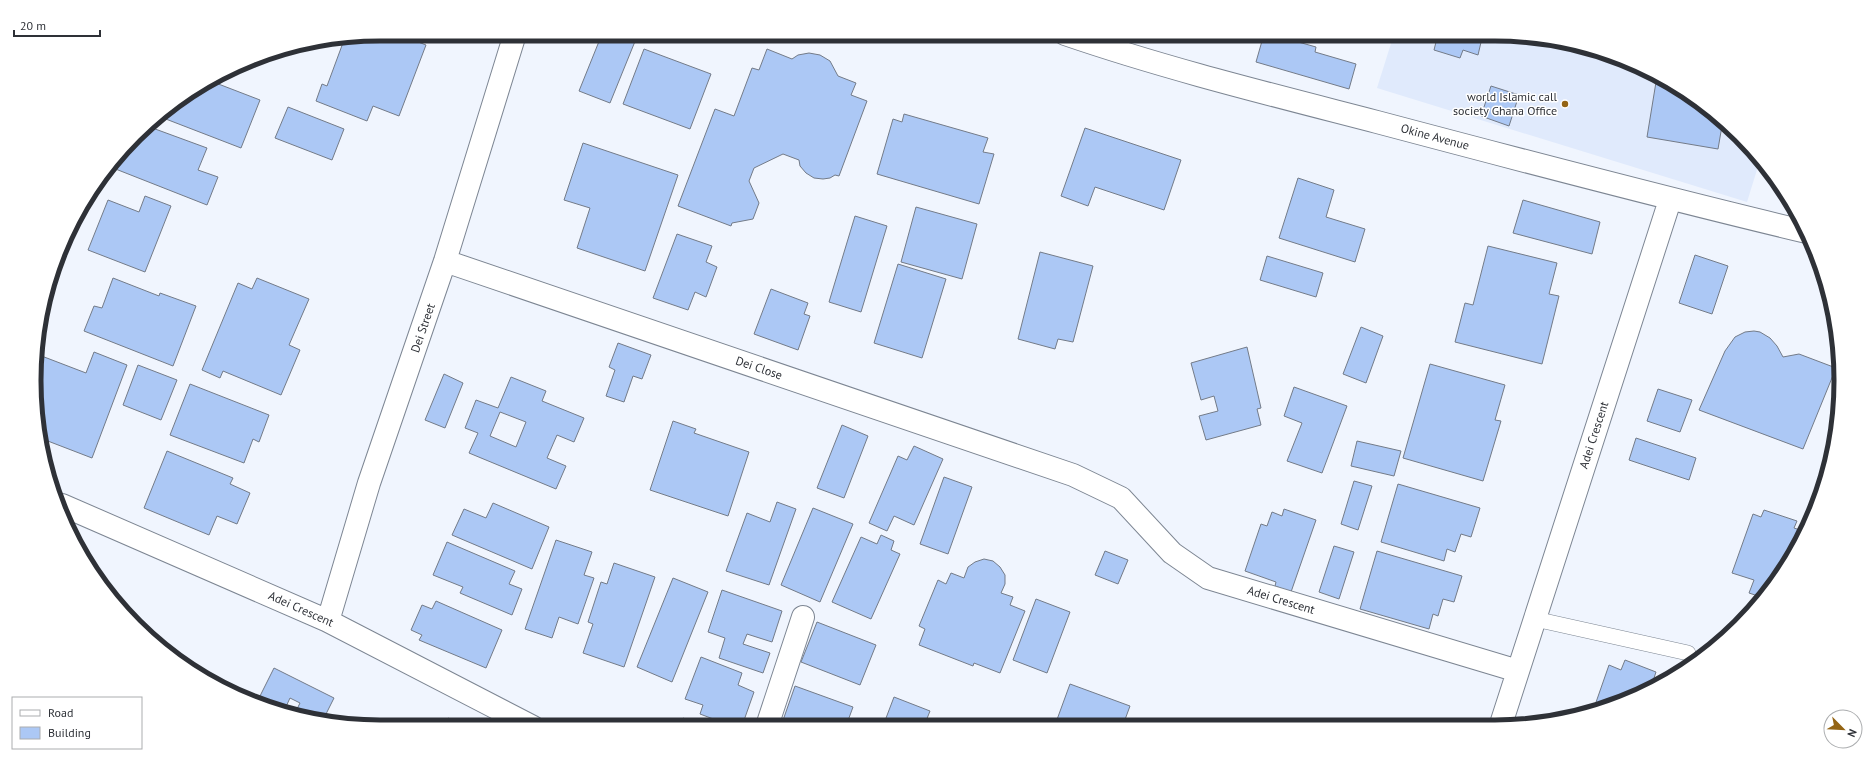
<svg xmlns="http://www.w3.org/2000/svg" width="1875" height="761" font-family="'PT Sans',sans-serif">
<rect width="100%" height="100%" fill="#f0f5fe"/>
<path fill="#e0eafc" d="M1394,34H1494L1606,52L1668,80L1723,120L1760,160L1747,202L1377,88Z"/>
<path fill="#acc8f5" stroke="#737b88" fill-rule="evenodd" d="M380,34H401L400,35L426,45L399,116L373,106L367,121L316,101L322,84L327,86L344,40Z
M602,34H638L610,103L579,91Z
M1264,34H1270L1316,47L1315,52L1356,64L1349,89L1256,62Z
M1421,34H1489L1487,39L1482,38L1478,55L1463,50L1460,58L1434,50L1436,42L1420,37Z
M644,49L711,74L690,129L623,104Z
M767,49L792,59L798,55L809,53L820,55L830,61L838,76L856,83L851,95L867,101L839,176L835,175L830,178L823,179L814,178L806,173L800,166L799,160L783,154L754,168L749,181L759,203L753,219L732,223L731,226L678,206L715,109L734,116L752,68L759,70Z
M1657,76L1668,80L1723,120L1718,149L1647,137Z
M208,80L260,100L241,148L158,116Z
M1491,86L1519,95L1509,126L1481,116Z
M288,107L344,129L332,160L275,138Z
M904,114L988,138L983,152L994,154L979,204L877,174L893,119L902,122Z
M147,126L207,148L198,170L218,177L207,205L113,168Z
M1085,128L1181,160L1164,210L1095,187L1088,206L1061,196Z
M583,143L678,175L645,271L577,248L590,208L564,200Z
M1298,178L1334,190L1326,217L1365,229L1355,262L1279,238Z
M145,196L171,206L145,272L88,250L108,200L139,212Z
M1523,200L1600,222L1592,254L1513,233Z
M916,207L977,224L962,279L901,262Z
M855,216L887,226L861,312L829,302Z
M677,234L712,246L706,262L717,267L706,297L695,292L688,310L653,298Z
M1488,246L1557,263L1549,294L1559,296L1542,364L1455,342L1465,303L1473,305Z
M1040,252L1093,266L1073,342L1058,339L1055,349L1018,339Z
M1695,255L1728,266L1712,314L1679,303Z
M1267,256L1323,273L1316,297L1260,280Z
M898,264L946,279L922,358L874,343Z
M113,278L159,296L160,293L196,306L173,366L84,331L94,306L102,308Z
M257,278L309,299L289,345L300,350L281,395L223,371L220,378L202,370L238,283L252,289Z
M771,289L808,303L804,314L810,316L798,350L754,334Z
M1361,327L1383,336L1366,383L1343,374Z
M1754,331L1760,332L1770,338L1777,346L1783,357L1799,354L1836,368L1803,449L1699,410L1725,351L1735,337L1745,332Z
M618,343L651,355L642,379L633,376L624,402L606,396L615,370L609,367Z
M1247,347L1261,408L1257,409L1261,425L1206,440L1199,416L1218,411L1214,396L1201,400L1191,363Z
M94,352L127,365L92,458L40,438L38,359L39,355L86,373Z
M1430,364L1505,385L1495,420L1501,421L1483,481L1403,458Z
M138,365L177,380L161,420L123,405Z
M444,374L463,383L445,428L425,420Z
M511,377L546,391L542,401L584,418L574,442L557,435L547,458L566,466L556,489L469,453L478,433L465,428L476,400L498,408ZM500,412L526,422L516,447L490,436Z
M190,384L269,415L259,442L253,439L244,463L170,435Z
M1294,387L1347,406L1322,473L1287,461L1302,423L1284,416Z
M1658,389L1692,400L1680,432L1647,421Z
M673,421L696,429L694,433L749,452L728,516L650,490Z
M842,425L868,436L844,498L817,488Z
M1636,438L1696,458L1689,480L1629,460Z
M1357,441L1401,451L1394,476L1351,466Z
M914,446L943,459L914,525L894,516L887,531L869,523L898,456L907,460Z
M167,451L233,478L230,484L250,493L237,524L217,516L209,535L144,508Z
M944,477L972,487L948,554L920,544Z
M1354,481L1372,486L1358,530L1341,524Z
M1398,484L1480,508L1471,537L1461,534L1455,552L1447,549L1444,561L1381,542Z
M777,502L796,509L769,585L726,571L747,513L770,522Z
M493,503L549,527L532,569L452,535L464,509L486,518Z
M813,508L853,524L820,602L781,585Z
M1284,509L1316,520L1291,592L1275,586L1276,582L1245,571L1261,524L1267,526L1272,512L1282,516Z
M1764,510L1797,521L1794,528L1803,531L1782,573L1761,597L1749,593L1754,580L1732,573L1753,514L1761,517Z
M881,535L894,541L891,550L900,554L871,619L832,602L861,537L877,544Z
M556,540L592,552L584,575L594,578L578,624L559,617L552,638L525,629Z
M447,542L515,571L509,584L522,589L512,615L460,593L463,587L433,575Z
M1334,546L1354,552L1339,599L1319,592Z
M1105,551L1128,560L1118,584L1095,575Z
M1377,551L1462,576L1454,602L1443,599L1438,616L1433,614L1429,629L1360,609Z
M984,559L993,561L1000,567L1005,575V584L1001,593L1013,597L1010,605L1025,611L1000,673L974,663L973,666L919,645L925,629L919,626L938,580L946,584L951,573L964,578L968,567L975,562Z
M614,563L655,577L624,667L583,653L593,624L588,622L601,582L607,584Z
M673,578L708,592L672,682L637,667Z
M722,590L782,611L772,642L747,634L743,644L770,653L763,673L719,658L725,638L708,632Z
M1036,599L1070,612L1047,673L1013,660Z
M436,601L502,630L486,668L419,640L422,635L411,630L422,605L432,609Z
M817,622L876,645L860,685L801,662Z
M701,657L742,673L738,685L754,692L742,726H732L700,714L703,705L685,699Z
M1625,660L1656,672L1653,681L1660,683L1648,691L1594,708L1609,665L1621,670Z
M274,668L334,698L324,718L295,713L300,703L290,698L284,711L269,709L257,702Z
M1070,684L1130,706L1123,725H1055Z
M795,686L853,707L846,726H781Z
M894,697L930,711L924,726H883Z
M448,718L467,727H445Z
M683,718L704,726H680Z"/>
<g fill="none" stroke-linecap="round" stroke-linejoin="round">
<g stroke="#7d8693" stroke-width="16">
<path id="service" d="M1535,619L1688,653"/>
</g>
<g stroke="#7d8693" stroke-width="24">
<path id="minor" d="M1065,34C1167,69 1273,95 1377,122C1520,160 1663,198 1807,232
M445,261L1073,475L1121,498L1172,553L1208,578L1518,671
M62,505L328,621L533,727
M328,621L369,483L445,261L515,34
M1501,724L1670,200
M767,726L803,617"/>
</g>
<use href="#service" stroke="#fff" stroke-width="15"/>
<use href="#minor" stroke="#fff" stroke-width="22"/>
</g>
<circle fill="#946413" stroke="#fff" stroke-width="1.5" cx="1565" cy="104" r="4"/>
<g text-anchor="middle" stroke-width="3" stroke-linejoin="round" paint-order="stroke">
<g font-size="12" fill="#2e3137" stroke="#fff" text-anchor="end">
<text x="1557" y="101">world Islamic call<tspan x="1557" dy="14">society Ghana Office</tspan></text>
</g>
<g font-size="12" fill="#2e3137" stroke="#fff">
<text transform="translate(1435 137) rotate(15)" y="4">Okine Avenue</text>
<text transform="translate(423 328) rotate(-71)" y="4">Dei Street</text>
<text transform="translate(759 368) rotate(19)" y="4">Dei Close</text>
<text transform="translate(1594 435) rotate(-72)" y="4">Adei Crescent</text>
<text transform="translate(1281 600) rotate(17)" y="4">Adei Crescent</text>
<text transform="translate(301 609) rotate(24)" y="4">Adei Crescent</text>
</g>
</g>
<path d="M0 0H1875V761H0ZM380 41H1495A339 339 0 0 1 1834 380V381A339 339 0 0 1 1495 720H380A339 339 0 0 1 41 381V380A339 339 0 0 1 380 41Z" fill="#fff" fill-rule="evenodd"/>
<path fill="none" stroke="#2e3137" stroke-width="5" d="M380 41H1495A339 339 0 0 1 1834 380V381A339 339 0 0 1 1495 720H380A339 339 0 0 1 41 381V380A339 339 0 0 1 380 41Z"/>
<rect x="12" y="697" width="130" height="52" fill="#ffffff" stroke="#abadaf"/>
<rect x="20" y="710" width="20" height="6" fill="#ffffff" stroke="#abadaf"/>
<text x="48" y="717" font-size="12" fill="#2e3137">Road</text>
<rect x="20" y="727" width="20" height="12" fill="#acc8f5" stroke="#abadaf"/>
<text x="48" y="737" font-size="12" fill="#2e3137">Building</text>
<g transform="translate(1843 729) rotate(114)"><circle r="19" fill="#ffffff" stroke="#abadaf"/>
<path d="M0-3L7 15L0 10L-7 15Z" fill="#946413"/>
<text y="-6" font-size="11" font-weight="bold" text-anchor="middle" fill="#2e3137">N</text>
</g>
<path d="M14 30v6h86v-6" fill="none" stroke="#2e3137" stroke-width="2"/>
<text x="20" y="30" font-size="12" fill="#2e3137" stroke="#ffffff" stroke-width="3" paint-order="stroke">20 m</text>
</svg>
